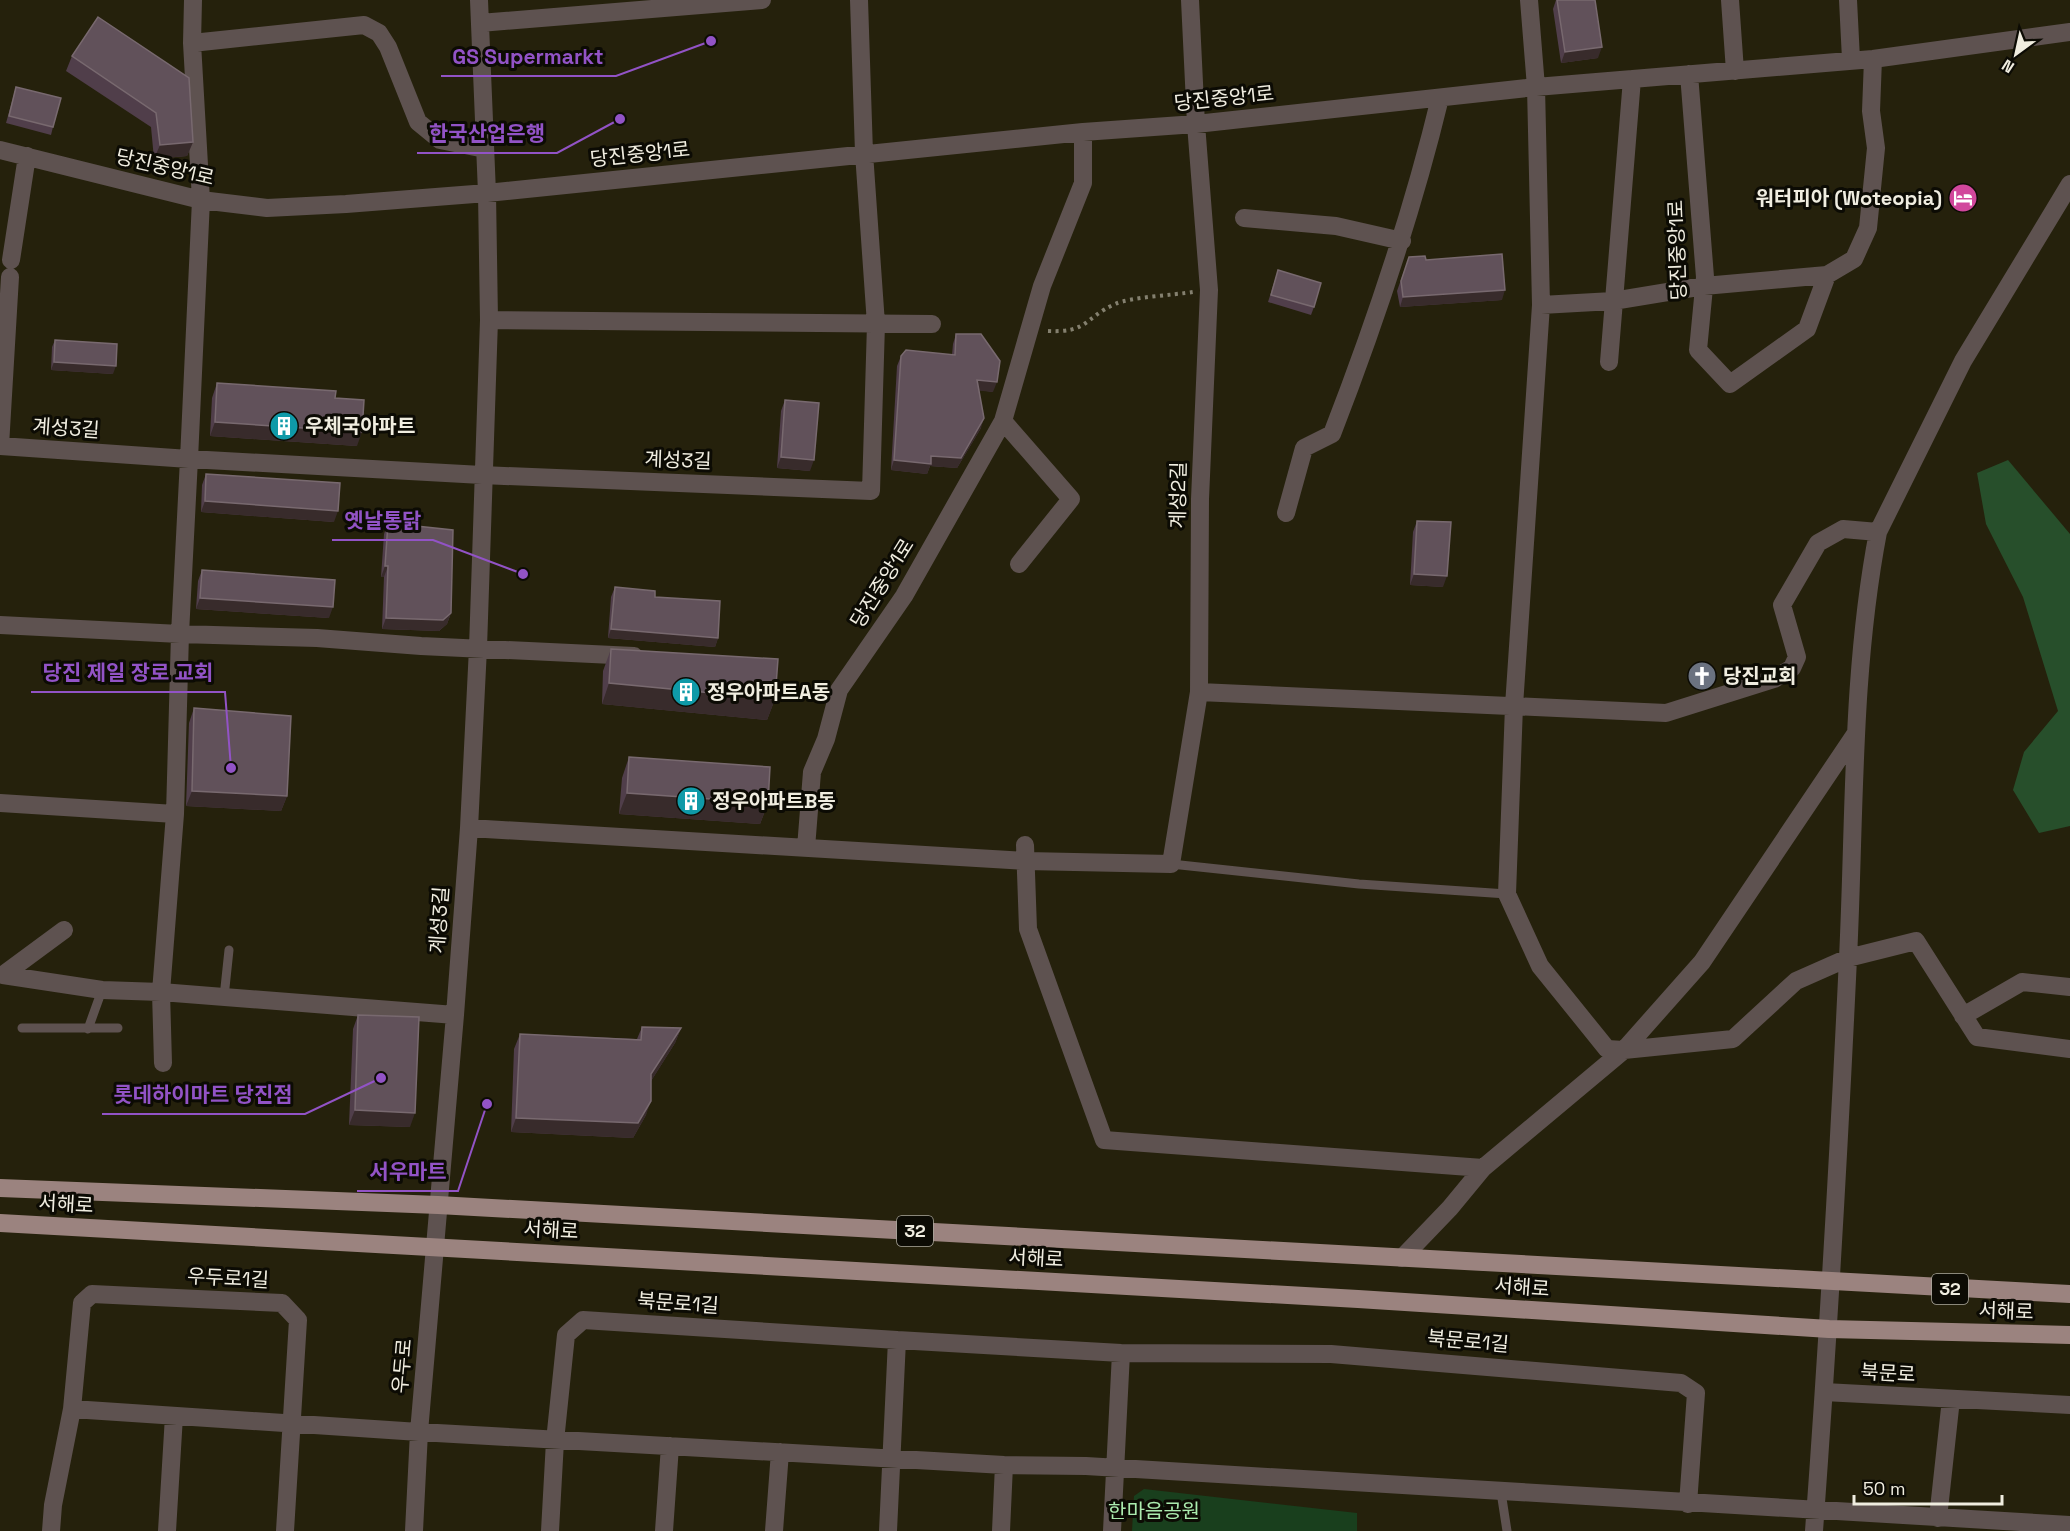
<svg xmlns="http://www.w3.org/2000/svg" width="2070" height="1531" font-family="'Space Grotesk','Noto Sans KR',sans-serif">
<rect width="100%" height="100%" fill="#25210c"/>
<path fill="#193f1d" d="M1144,1489L1357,1513V1531H1132L1134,1496Z"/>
<path fill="#274f2b" d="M2008,460L2070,534V826L2039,833L2013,790L2024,752L2058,711L2023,597L1986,524L1977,473Z"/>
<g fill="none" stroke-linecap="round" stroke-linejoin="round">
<path stroke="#84806f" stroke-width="4" stroke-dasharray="3 4.5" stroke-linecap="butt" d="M1048,331C1088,333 1084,318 1115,304C1131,297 1174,295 1193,292"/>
<path stroke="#5e5250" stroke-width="9" d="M1171,864L1359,884L1507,894
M224,997L229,950
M22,1028H118
M88,1029L102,990
M1501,1492L1507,1531"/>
<path stroke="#5e5250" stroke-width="18" d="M193,0L192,43L201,200L189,459L482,475L871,491L876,324L864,153L859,0
M1529,0L1536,87L1541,305L1514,706L1507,894L1540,966L1607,1049L1624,1050L1733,1039L1796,981L1848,958L1916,941L1977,1037L2070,1049
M1730,0L1735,71
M1848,0L1851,59
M480,23L762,0
M192,43L364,25L379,33L388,47L418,122L440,140L485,149
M1689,74L1705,277L1698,350L1730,384L1807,329L1827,275L1854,259L1868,228L1876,148L1871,111L1873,59
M0,150L201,200L267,208L346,204L487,193L1083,132L1196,124L1536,87L1873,59L2070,32
M1244,218L1336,226L1402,241
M11,260L27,156
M10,277L0,446L189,459L180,634L317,638L421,646L634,656
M1541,305L1613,301L1704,286L1827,275
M489,320L932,324
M1609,362L1632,79
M1286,513L1304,448L1332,434C1375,323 1412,214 1440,98
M1878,532L1963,361L2070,184
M1019,564L1071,499L1003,421L1042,286L1083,183V132
M0,625L180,634L175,814L161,992L102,990L3,975L64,930
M1199,692L1666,713L1774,679L1792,668L1797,657L1782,605L1818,543L1843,529L1878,532C1851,673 1855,816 1848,958C1839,1149 1828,1340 1814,1531
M0,803L175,814
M469,828L1026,861L1171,864L1199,692L1200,499L1209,290L1196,124L1190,0
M1025,845L1028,929L1104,1140L1483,1168
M806,848L812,772L826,739L839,690L904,596L1003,421
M1963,1016L2022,982L2070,987
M163,1063L161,992L455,1015
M1402,1258L1450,1208L1483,1168L1624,1050L1702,962L1856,733
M897,1340L1121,1353L1331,1354L1681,1383L1696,1393L1688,1504
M1824,1392L2070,1405
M72,1409L419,1432L1004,1465L1086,1466L2070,1525
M1938,1518L1951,1399
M51,1531L53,1505L72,1409L82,1303L92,1294L282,1303L298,1320L285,1531
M167,1531L174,1416
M414,1531L419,1432L455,1015L469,828L478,648L489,320L487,193L479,0
M550,1531L555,1441L566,1335L583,1320L897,1340L888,1531
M664,1531L670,1446
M774,1531L780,1452
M1001,1531L1004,1465
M1112,1531L1121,1353"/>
<path stroke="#9b837f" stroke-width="18" d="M0,1188L438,1205L2070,1294
M0,1223L1358,1299L1829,1329L2070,1335"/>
</g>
<path fill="#503e4a" d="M1556,0H1595L1598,58L1561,63L1553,9Z
M98,17L193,142L187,156L154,159L151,127L66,71L72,56Z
M16,87L53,127L51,135L6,123Z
M1409,257L1426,260L1502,300L1400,307L1397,291Z
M1278,270L1314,307L1311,315L1268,302Z
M956,334L993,392L979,390L981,428L957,468L930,466L927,474L891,470L897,366L901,356L952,355L953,344Z
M55,340L113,374L51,370L52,347Z
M217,383L335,398L357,446L210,436L212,398Z
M785,400L810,471L777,468L781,411Z
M206,474L334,522L201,512L202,485Z
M1417,521L1443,587L1410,585L1413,532Z
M388,523L451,613L447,624L439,631L382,629L384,577H381L384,534Z
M202,570L329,618L196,609L198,581Z
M615,587L655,597L718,638L715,647L608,638L611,597Z
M611,649L775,699L767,720L602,704L603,671Z
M194,708L287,796L281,811L186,806L189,723Z
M629,757L768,803L760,824L619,814L622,778Z
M358,1015L410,1127L349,1125L353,1029Z
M642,1027L681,1028L675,1043L651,1081L646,1115L633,1138L511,1132L514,1049L520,1034L637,1039Z"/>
<path fill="#382b2b" d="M1602,47L1598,58L1561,63L1565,52Z
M193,142L187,156L154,159L160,145Z
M1505,290L1502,300L1400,307L1403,297Z
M54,362L116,366L113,374L51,370Z
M977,380L997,382L993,392L973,390Z
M984,418L981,428L957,468L930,466L927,474L891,470L894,460L931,456Z
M215,422L362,432L357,446L210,436Z
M781,457L814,460L810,471L777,468Z
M205,501L338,511L334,522L201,512Z
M385,566H388L384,577H381Z
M1414,574L1447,576L1443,587L1410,585Z
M200,598L333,607L329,618L196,609Z
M451,613L447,624L439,631L382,629L386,618Z
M611,629L718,638L715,647L608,638Z
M609,683L775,699L767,720L602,704Z
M192,791L287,796L281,811L186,806Z
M627,793L768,803L760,824L619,814Z
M681,1028L675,1043L646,1089L651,1074Z
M651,1101L646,1115L633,1138L511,1132L516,1118Z
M355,1110L415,1113L410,1127L349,1125Z"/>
<path fill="#61515a" stroke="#78696f" stroke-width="1.5" d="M1557,0H1595L1602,47L1565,52Z
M98,17L189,78L193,142L160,145L156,113L72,56Z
M16,87L61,98L53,127L9,116Z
M1502,254L1505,290L1403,297L1401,281L1409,257L1425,256L1426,260Z
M1278,270L1321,283L1314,307L1271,295Z
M956,334H981L1000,361L997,382L977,380L984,418L961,458L931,456V464L894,460L901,356L906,350L955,355Z
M55,340L117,344L116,366L54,362Z
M217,383L336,391L335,398L364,400L362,432L215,422Z
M785,400L819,403L814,460L781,457Z
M206,474L340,483L338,511L205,501Z
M1417,521L1451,522L1447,576L1414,574Z
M388,523L453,530L451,613L443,620L386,618L388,566H385Z
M202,570L335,580L333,607L200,598Z
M615,587L655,591V597L720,601L718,638L611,629Z
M611,649L778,659L775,699L609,683Z
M194,708L291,716L287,796L192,791Z
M629,757L770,767L768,803L627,793Z
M358,1015L419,1017L415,1113L355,1110Z
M642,1027L681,1028L651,1074V1101L638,1123L516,1118L520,1034L641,1040Z"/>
<defs>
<g id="hotel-disc" transform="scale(1.5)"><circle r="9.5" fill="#d1479c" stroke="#0c0b04"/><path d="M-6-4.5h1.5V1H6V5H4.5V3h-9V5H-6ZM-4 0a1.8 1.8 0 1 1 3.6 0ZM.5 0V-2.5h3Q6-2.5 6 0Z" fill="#fff"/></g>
<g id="building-disc" transform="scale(1.5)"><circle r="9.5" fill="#0f9aa8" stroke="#0c0b04"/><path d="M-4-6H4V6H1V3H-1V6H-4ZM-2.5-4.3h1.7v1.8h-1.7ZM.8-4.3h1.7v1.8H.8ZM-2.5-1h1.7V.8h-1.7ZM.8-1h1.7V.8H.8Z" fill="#fff"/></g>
<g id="church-disc" transform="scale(1.5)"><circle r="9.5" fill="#6b7280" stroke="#0c0b04"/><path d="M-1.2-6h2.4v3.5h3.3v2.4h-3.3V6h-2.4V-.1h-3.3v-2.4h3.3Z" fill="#fff"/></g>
</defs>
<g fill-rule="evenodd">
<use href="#hotel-disc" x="1963" y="198"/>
<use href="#building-disc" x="284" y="426"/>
<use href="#church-disc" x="1702" y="676"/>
<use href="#building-disc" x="686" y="692"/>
<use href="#building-disc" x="691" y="801"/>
</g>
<g text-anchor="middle" stroke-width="6" stroke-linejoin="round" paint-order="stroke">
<g fill="#0c0b04" stroke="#aca99e" stroke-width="1.5">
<rect x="897" y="1216" width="36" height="30" rx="4.5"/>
<rect x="1932" y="1274" width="36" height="30" rx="4.5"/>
</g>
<g font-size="18" font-weight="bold" fill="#f0ede0">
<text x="915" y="1237">32</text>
<text x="1950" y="1295">32</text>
</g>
<g font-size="20" fill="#f0ede0" stroke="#0c0b04">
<text transform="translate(1224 98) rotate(-6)" y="7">당진중앙1로</text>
<text transform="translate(640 154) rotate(-6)" y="7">당진중앙1로</text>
<text transform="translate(165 167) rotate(13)" y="7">당진중앙1로</text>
<text transform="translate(1677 250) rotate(-92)" y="7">당진중앙1로</text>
<text transform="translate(66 428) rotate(4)" y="7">계성3길</text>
<text transform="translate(678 460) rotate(2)" y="7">계성3길</text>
<text transform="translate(1178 495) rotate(-89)" y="7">계성2길</text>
<text transform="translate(882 583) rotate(-58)" y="7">당진중앙1로</text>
<text transform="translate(439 920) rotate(-86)" y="7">계성3길</text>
<text transform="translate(66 1204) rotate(3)" y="7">서해로</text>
<text transform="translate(551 1230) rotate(3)" y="7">서해로</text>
<text transform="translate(1036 1258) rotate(3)" y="7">서해로</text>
<text transform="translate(228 1278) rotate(3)" y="7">우두로1길</text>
<text transform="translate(1522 1287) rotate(4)" y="7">서해로</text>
<text transform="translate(678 1303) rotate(4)" y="7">북문로1길</text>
<text transform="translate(2006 1311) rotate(2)" y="7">서해로</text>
<text transform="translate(1468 1341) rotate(5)" y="7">북문로1길</text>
<text transform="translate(402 1366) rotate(-85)" y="7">우두로</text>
<text transform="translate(1888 1373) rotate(3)" y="7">북문로</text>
</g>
<g font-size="20" font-weight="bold" fill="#f0ede0" stroke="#0c0b04" text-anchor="start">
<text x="1942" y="205" text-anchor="end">워터피아 (Woteopia)</text>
<text x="305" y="433">우체국아파트</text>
<text x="1723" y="683">당진교회</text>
<text x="707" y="699">정우아파트A동</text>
<text x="712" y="808">정우아파트B동</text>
</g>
<g font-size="20" fill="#abebae" stroke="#0c0b04">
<text x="1154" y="1518">한마음공원</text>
</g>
</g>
<path fill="none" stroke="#9253c6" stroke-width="2" d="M711 41L616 76H441M620 119L557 153H417M523 574L433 540H332M231 768L225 692H31M381 1078L305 1114H102M487 1104L458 1191H357"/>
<g fill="#9253c6" stroke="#0c0b04" stroke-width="2">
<circle cx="711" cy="41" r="6"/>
<circle cx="620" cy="119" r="6"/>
<circle cx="523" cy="574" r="6"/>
<circle cx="231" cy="768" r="6"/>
<circle cx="381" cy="1078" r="6"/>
<circle cx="487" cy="1104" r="6"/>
</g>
<g font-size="21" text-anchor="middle" font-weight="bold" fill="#9253c6" stroke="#0c0b04" stroke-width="6" stroke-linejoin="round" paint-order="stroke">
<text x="528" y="64">GS Supermarkt</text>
<text x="487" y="141">한국산업은행</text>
<text x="383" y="528">옛날통닭</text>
<text x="128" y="680">당진 제일 장로 교회</text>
<text x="203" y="1102">롯데하이마트 당진점</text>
<text x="408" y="1179">서우마트</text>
</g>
<g transform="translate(2016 54) rotate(213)" stroke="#0c0b04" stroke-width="4.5" paint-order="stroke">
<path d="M0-4.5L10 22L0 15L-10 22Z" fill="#f0ede0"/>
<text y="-9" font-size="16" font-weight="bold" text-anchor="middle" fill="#f0ede0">N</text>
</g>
<path d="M1854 1495v9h148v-9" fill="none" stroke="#f0ede0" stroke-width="3"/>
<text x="1863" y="1495" font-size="18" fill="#f0ede0" stroke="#0c0b04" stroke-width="4.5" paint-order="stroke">50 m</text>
</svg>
